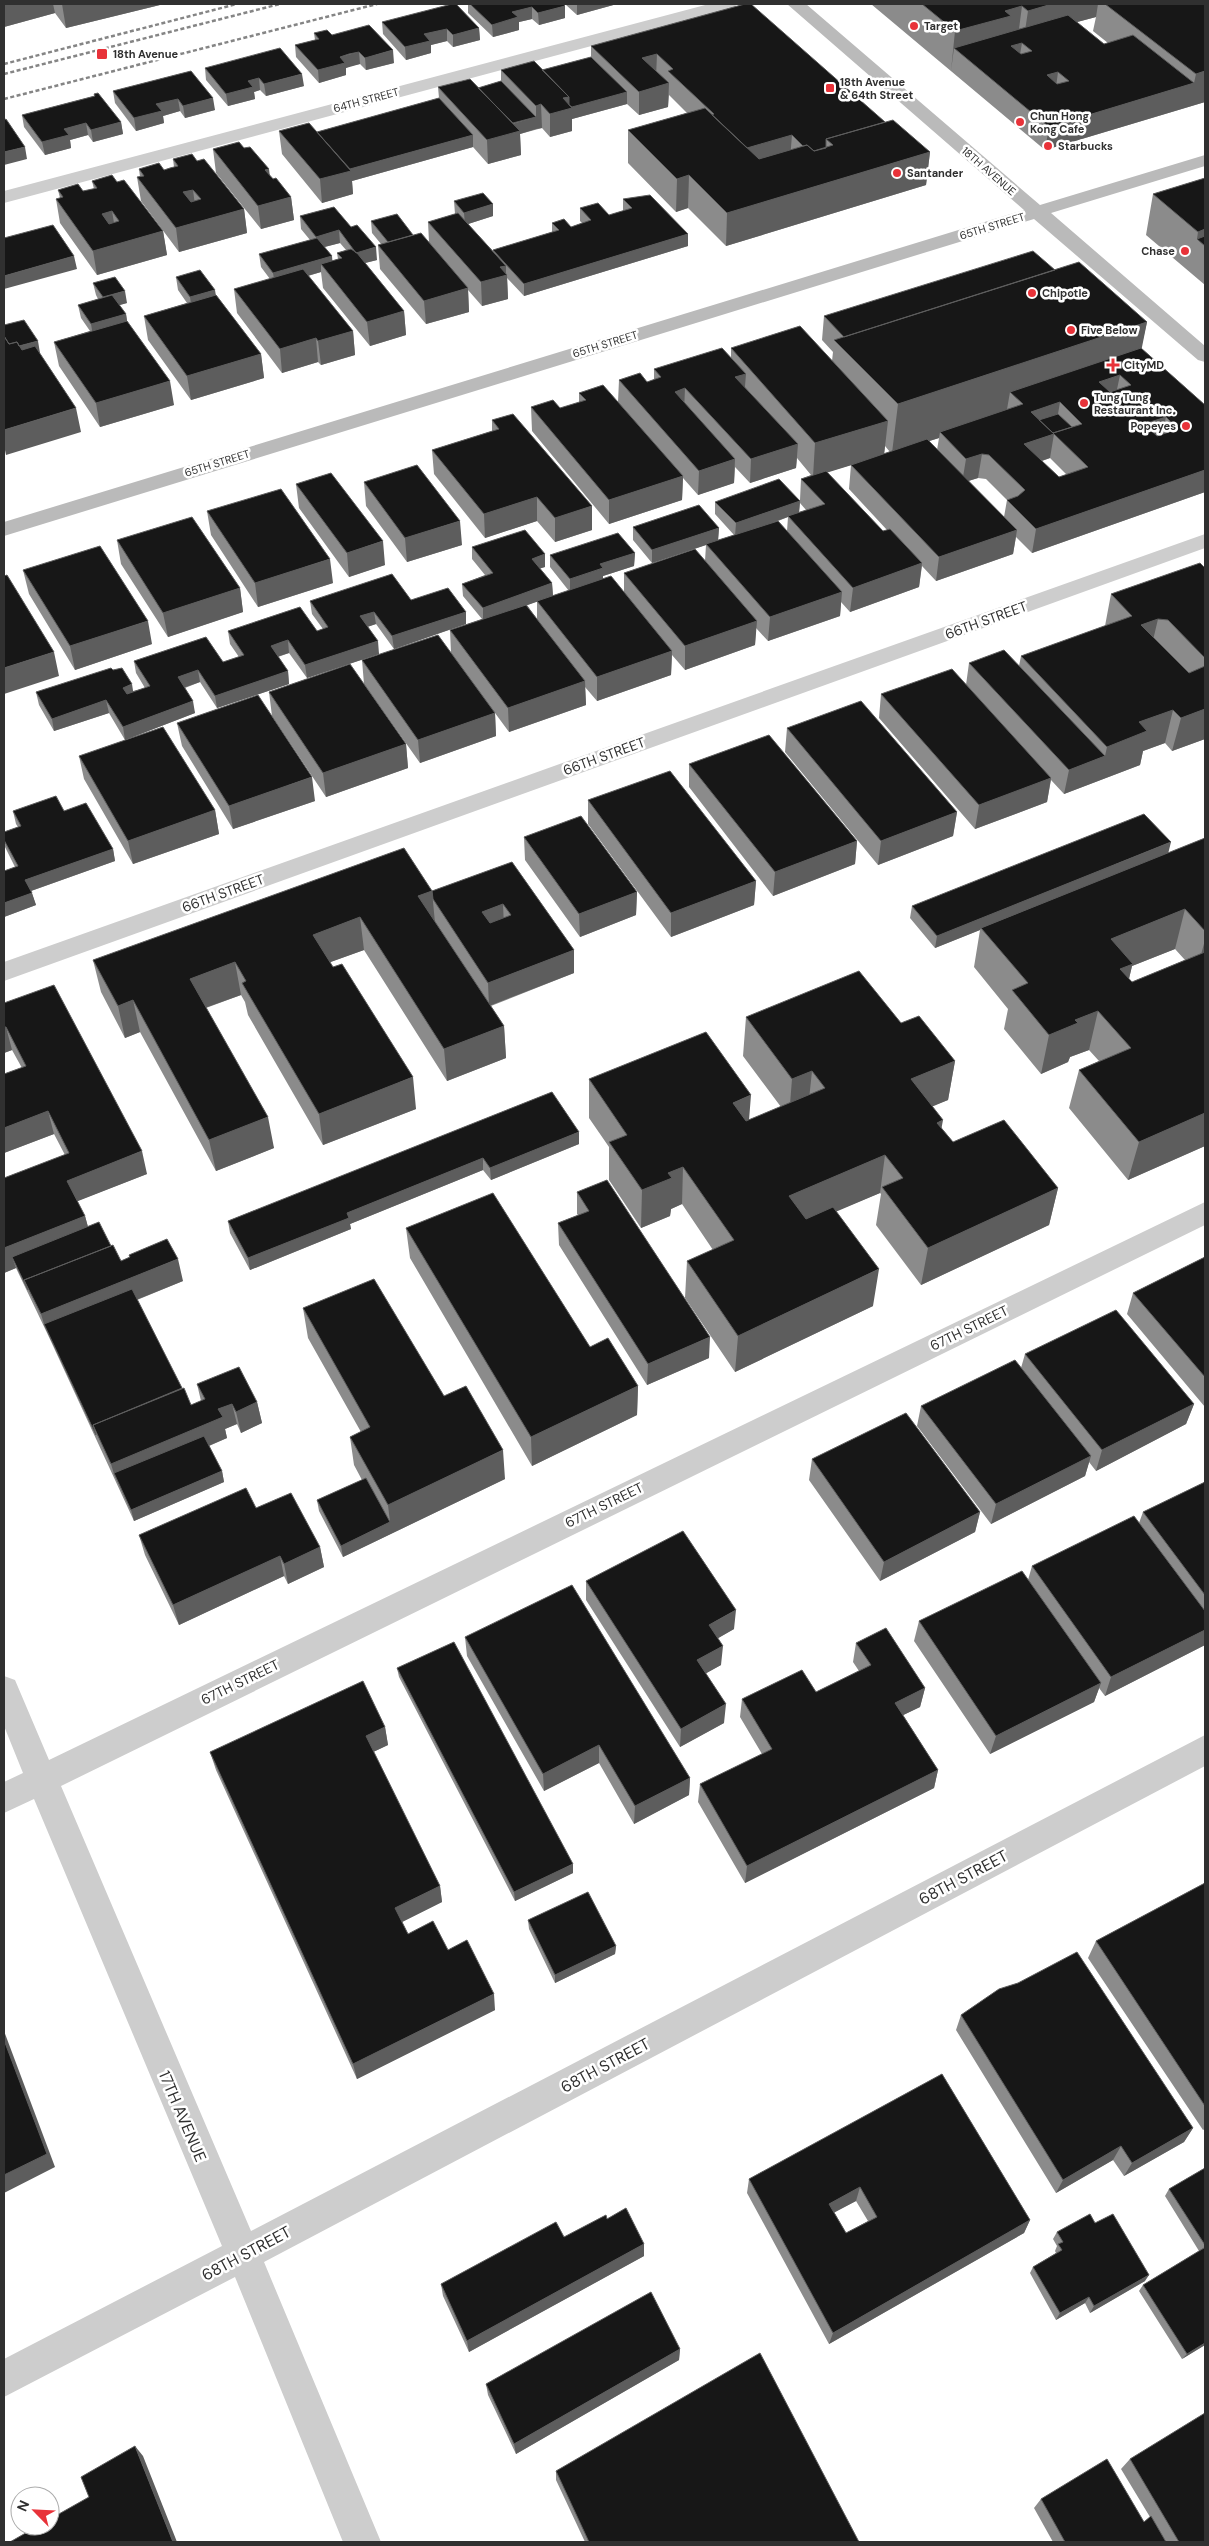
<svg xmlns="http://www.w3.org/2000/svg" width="1209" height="2546" font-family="'DM Sans',sans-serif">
<rect width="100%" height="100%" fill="#fff"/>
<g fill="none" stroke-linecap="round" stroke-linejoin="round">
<path fill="#cdcdcd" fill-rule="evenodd" d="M709,4H737L734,8L4,203V191Z
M1205,534V548L4,981V962Z
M1205,1202V1225L61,1786L251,2231L1205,1735V1766L264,2262L381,2542H343L235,2277L4,2397V2359L222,2246L34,1799L4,1813V1782L23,1773L4,1726V1676L15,1680L49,1760Z"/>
<path fill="#bababa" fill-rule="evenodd" d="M787,4H806L1040,205L1205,155V166L1051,213L1205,346V362L1198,360L1034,219L4,536V522L1024,210Z"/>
<path stroke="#858585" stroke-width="2.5" stroke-dasharray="4 2.5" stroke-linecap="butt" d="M4,64L237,4
M4,74L280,4
M4,99L377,4"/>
</g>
<path fill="#8b8b8b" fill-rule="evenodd" d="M4,4H164L66,28L55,13L4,27Z
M468,4H563L565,6V18L539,25L532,19L519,22V30L493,37L468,13Z
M565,4H617L577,15Z
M745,4L885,122L930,152L926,185L726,246L688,208L676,212L628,163V130L687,113L669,95L668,107L639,115L627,104L572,119V131L550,137L542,128L520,134L521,155L488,164L473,147L352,181L353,194L322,203L282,154L279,131L317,132L439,98L438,87L478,88L501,81V70H542L591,57V46Z
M871,4H1205V102L1045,150ZM1096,17L1093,31L1108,43L1104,44L1077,22Z
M382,22L479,28L480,40L453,47L447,41L431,45V53L406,60L383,34Z
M314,33L332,35L394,63L366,70L360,64L350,66L346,68V75L319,83L296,57L295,45L315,40Z
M205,68L304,86L266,96L260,90L254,92L255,99L228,106L206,80Z
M191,71L215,110L185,118L180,111L163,116L164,123L136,131L115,103L113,91Z
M94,94L121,122L123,134L93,142L88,135L70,140L71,148L45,155L24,127L22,115L94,96Z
M244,148L291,197L294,220L261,229L216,173L213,149Z
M173,159L197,161L244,209L247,233L179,252L141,201L137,177H140L139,169L164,170L174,167Z
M1205,178V285L1146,235L1153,194Z
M92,181L117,182L163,231L167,255L97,275L60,223L56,199L60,198L58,190L83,191L94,189Z
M623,199L688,234V246L524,296L507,278L508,299L482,306L468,290L469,312L426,324L380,269L378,245L381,244L372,233L371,221L413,235L429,242L428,222L455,214L454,201L493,204V216L468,224L493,251V250L552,232V223L571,227L582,223L580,221V208L609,215L623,211Z
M334,207L377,260L365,263L404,311L406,335L370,346L323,288L321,272L308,276L353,331L355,355L321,365L318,362L282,373L237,313L234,289L270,279L261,267L259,254L310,240L301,229L300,216ZM340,243L346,250L337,253L338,259L332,261V256L324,247Z
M1055,270L1147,322L1141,348L1205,405V492L1032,553L1016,537L1013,554L936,581L922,566L919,587L850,612L841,602L840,616L768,641L756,628L755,645L685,670L672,655L671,675L597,701L585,687L586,705L509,732L495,713L496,736L420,763L364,684L362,660L451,653L450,630L482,619L463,596L462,584L485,575L472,559V547L545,554V567L540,568L552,583L553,596L527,605L537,619V601L569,591L550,567V555L635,553L634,566L603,576V579L624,592V573L705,561L706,545L652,563L633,540V527L719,528L718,540L734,535L715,514V502L800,500L801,479L811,475L797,458L796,468L750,483L735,467L734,483L698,495L683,478L682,500L609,524L532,431L531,407L560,408L579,403V393L618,402L619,380L647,382L654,380V369L731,358V348L832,361L833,352L822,340L824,316ZM939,438L937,450L929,441ZM885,446L890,452L884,454ZM1050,458L1067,475L1059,477L1042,461ZM851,465L849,489L887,530L883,531L827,472ZM978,478L986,479L1007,500L1004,517L968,481ZM800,503L806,510L799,512ZM788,517L787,531L778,521Z
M176,277L216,295L261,354L264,378L191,400L148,340L144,316L187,303L178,290Z
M93,283L127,303L119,305L126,314L127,321L174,405L100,427L59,366L54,342L90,331L81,318L78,305L98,299L96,295Z
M492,420L592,506V530L555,542L537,521L485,538L434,474L432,450L492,431Z
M364,482L462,545L407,562L366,506Z
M296,484L385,565L349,577L299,508Z
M207,511L333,583L258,607L211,535Z
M117,540L240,588L243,612L168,637L121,564Z
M1205,568V739L1172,751L1165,743L1143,751L1140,765L1064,794L1051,780L1047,802L975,829L879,718L881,694L966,685L969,663L1019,666L1021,656L1105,626L1111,594Z
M23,570L152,644L75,670L29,594Z
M411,600L466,612V624L394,649L376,624L367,627L379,654L307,678L289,653L278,657L288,671L289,684L217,708L200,682L185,688L195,713L125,740L109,713L54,731L39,705L36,692L113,670L133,691L145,688L136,673L134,661L223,662L239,657L230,644L228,631H317L323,629L312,614L310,601Z
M269,692L406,744L408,768L326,797L272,716Z
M177,723L315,801L233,829L182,746Z
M787,728L957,812L953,836L878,865L785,752Z
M79,756L215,810L219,834L133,864L84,779Z
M689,764L857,841L855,864L773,896L689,787Z
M588,800L756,881L754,905L671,937L588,824Z
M13,811H64L113,849L115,861L31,891L36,905L4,917V871L15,867L4,845V832L18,827L16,824Z
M524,837L637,892L636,915L580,937L525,860Z
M1205,838V1146L1128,1180L1069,1108L1079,1070L1099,1061L1089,1050L1070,1057L1068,1062L1041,1074L1004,1029L1008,1009L974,967L980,930L935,948L910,918L912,906L1169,853ZM1175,949L1185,960L1132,982L1129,979L1132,966Z
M512,862L574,950V973L491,1006L504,1026L506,1058L447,1081L364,950L330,962L416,1109L323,1145L248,1015L245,1002L241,995L206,1008L274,1148L216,1171L140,1032L125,1038L101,992L93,960L432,891Z
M4,1003L147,1174L77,1201L85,1216L88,1227L111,1246L121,1261L130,1257L129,1255L183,1281L137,1300L182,1388L191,1405L201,1401L197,1384L257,1402L262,1423L241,1433L237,1424L225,1429L227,1438L209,1446L222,1471L224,1482L134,1521L48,1335L16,1268L4,1273V1178L65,1155L54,1134L4,1153V1074L22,1068L12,1050L4,1053Z
M746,1017L901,1023L955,1061L948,1100L932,1106L941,1127L953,1142L1058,1188L1049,1225L921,1285L876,1225L881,1194L880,1193L836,1211L873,1306L735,1372L685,1298L687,1261L713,1250L682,1204L671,1209L670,1216L641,1228L609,1180V1147L589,1118V1079L749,1120L781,1107L743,1056Z
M552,1092L579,1144L491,1180L483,1170L350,1224L351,1229L250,1270L230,1233L228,1221Z
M577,1192L709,1358L647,1385L559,1245L558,1223L578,1215L577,1214Z
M406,1228L638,1386L637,1415L532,1466L410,1258Z
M1205,1257V1407L1127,1314L1133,1293Z
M303,1308L444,1396L505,1479L343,1557L319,1511L317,1500L362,1480L354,1465L350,1437L361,1432L308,1338Z
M1025,1354L1194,1404L1186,1424L1096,1471L1089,1462L1085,1476L991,1524L917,1426L921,1406L1021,1368Z
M812,1459L980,1512L975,1532L880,1581L809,1480Z
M1205,1482V1645L1105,1696L1099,1688L1094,1702L990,1754L914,1641L919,1621L1028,1580L1032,1566L1139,1523L1143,1512Z
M256,1508L320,1547L324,1567L288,1584L284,1576L179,1625L145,1555L139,1535Z
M586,1581L734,1629L718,1638L721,1665L706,1673L724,1723L680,1747L586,1600Z
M465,1637L690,1778L689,1795L634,1824L599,1763L544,1791L467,1656Z
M856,1643L925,1688L920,1707L903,1715L938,1770L934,1788L745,1883L698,1802L700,1784L762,1754L740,1717L742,1699L816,1692L859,1671L853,1662Z
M397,1668L573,1873L515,1901L399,1677Z
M385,1727L388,1745L373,1752L440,1886L442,1902L402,1922L408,1934L448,1950L495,2010L357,2079L216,1770L210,1752Z
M1205,1883V2129L1203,2130L1088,1958L1096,1941Z
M528,1920L616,1946L615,1954L555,1983L529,1929Z
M961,2015L1193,2128L1184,2142L1124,2176L1113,2160L1056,2193L956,2030Z
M942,2074L1030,2220L1024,2233L829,2344L747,2193L749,2179ZM856,2201L868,2221L846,2233L834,2212Z
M1205,2168V2248L1204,2249L1205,2345L1182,2359L1139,2291L1143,2285L1199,2251L1165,2196L1169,2189Z
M607,2219L644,2244V2256L469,2352L443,2296L441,2284L564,2237Z
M1095,2223L1145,2281L1090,2313L1085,2303L1056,2320L1030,2273L1033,2267L1056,2253L1055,2251L1057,2246L1053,2239L1057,2232Z
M680,2349L679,2360L516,2454L488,2395L486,2384Z
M1130,2459L1205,2542H1053L1034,2508L1041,2499L1144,2522L1150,2517L1121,2469Z
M556,2471L859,2542H585L556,2480Z"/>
<path fill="#5d5d5d" d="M4,4H53L55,13L4,27Z
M62,4H164L66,28Z
M577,4H617L577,15Z
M1052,4H1098L1096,17L1066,25L1023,44L1028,11Z
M565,6V18L539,25L538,13Z
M1022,6L1017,44L1022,43L1018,66L954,48L951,71L955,31L1005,11Z
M532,7V19L519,22V30L493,37L492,25L512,12Z
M479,28L480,40L453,47V35Z
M447,29V41L431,45V53L406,60L405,47L424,34Z
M393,50L394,63L366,70L365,58Z
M359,52L360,64L346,68V75L319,83L318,70L340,57Z
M657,54L656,77L642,58Z
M1205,71V102L1045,150L1049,127L1194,83L1196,74Z
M1058,72L1055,95L1047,75Z
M302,74L304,86L266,96L264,84Z
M259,78L260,90L254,92L255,99L228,106L226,94L248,81Z
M669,83L668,107L639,115V92Z
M627,92V104L572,119V131L550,137V114L563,98L569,97Z
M213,98L215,110L185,118L183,106Z
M178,99L180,111L163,116L164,123L136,131L134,118L156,104Z
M541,104L542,128L536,129V106Z
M536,117V129L520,134L521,155L488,164L487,140L505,126Z
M121,122L123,134L93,142L91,130Z
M86,123L88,135L70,140L71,148L45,155L42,142L64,129Z
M473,135V147L352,181L353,194L322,203L320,179L343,171Z
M792,135L790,159L738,174L739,150Z
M25,147L27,159L4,165V152Z
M930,152L926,185L726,246L727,213Z
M269,169L272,193L265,170Z
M689,175L688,208L676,212L677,179Z
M193,190L196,213L183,192Z
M291,197L294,220L261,229L258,206Z
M493,204V216L465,225L464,213Z
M244,209L247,233L179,252L176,228Z
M112,211L116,235L102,214Z
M1205,229V246L1197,239L1198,232Z
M339,230L340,243L317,249L316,237Z
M163,231L167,255L97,275L93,251Z
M688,234V246L524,296V284Z
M376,247L377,260L357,265L356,253Z
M74,256L77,269L4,289V276Z
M332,256L333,268L321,264V272L275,285L273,273Z
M506,266V275H507L508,299L482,306L481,282L500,267Z
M468,288L469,312L426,324L424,301Z
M215,290L217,302L192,310L190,297Z
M125,291L127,303L106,309L103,297Z
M404,311L406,335L370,346L367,322Z
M126,314L128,327L93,336L91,324Z
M1147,322L1137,372L1120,375L1115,399L1098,385L1023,404L1010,392L1006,415L940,432L939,438L892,453L898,404Z
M353,331L355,355L321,365L318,341Z
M316,338L318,362L282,373L280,349Z
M38,341L40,353L10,362L8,349Z
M261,354L264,378L191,400L187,376Z
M746,374L744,398L735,377Z
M170,381L174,405L100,427L96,403Z
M685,388L684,412L675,392Z
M1060,402L1056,426L1038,432L1031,412Z
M76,408L81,432L6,455L4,445V430Z
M1166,417L1160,441L1144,424Z
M888,421L884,455L813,477L815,443Z
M1054,434L1050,458L1020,468L1024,444Z
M798,444L796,468L750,483L751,459Z
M982,454L978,478L962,483L966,459Z
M735,459L734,483L698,495L699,471Z
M1205,470V492L1032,553L1036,529Z
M683,476L682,500L609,524V500Z
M537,497V521L485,538L484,514Z
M800,501L799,513L735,536L736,523Z
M592,506V530L555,542V518Z
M460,521L462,545L407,562L405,538Z
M719,528L718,541L652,563V550Z
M1017,530L1013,554L936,581L939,557Z
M383,541L385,565L349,577L347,553Z
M635,553L634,566L603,576V581L570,592V579L600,564Z
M545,554V567L532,571V559Z
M330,559L333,583L258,607L255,583Z
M922,563L919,587L850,612L853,588Z
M552,583L553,596L483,621V608Z
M240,588L243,612L168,637L163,613Z
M842,592L840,616L768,641L770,617Z
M374,612L376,624L361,629L360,616Z
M466,612V624L394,649L392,636Z
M1158,619L1150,653L1141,625Z
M148,621L152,644L75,670L70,646Z
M757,621L755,645L685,670V646Z
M288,640L289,653L273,658L271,646Z
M378,641L379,654L307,678L305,665Z
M672,651L671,675L597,701V677Z
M54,652L59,676L4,694V668Z
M198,670L200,682L180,689L178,677Z
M288,671L289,684L217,708L215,696Z
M585,681L586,705L509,732L508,708Z
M132,684L134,697L126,700L123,688Z
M106,700L109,713L54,731L52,719Z
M193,701L195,713L125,740L123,727Z
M1205,709V739L1172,751L1181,718Z
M1173,710L1165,743L1143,751L1140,765L1064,794L1069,770L1105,756L1107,747L1139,722Z
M495,713L496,736L420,763L418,740Z
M406,744L408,768L326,797L323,773Z
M312,777L315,801L233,829L229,806Z
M1051,778L1047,802L975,829L979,805Z
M215,810L219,834L133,864L128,841Z
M957,812L953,836L878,865L881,841Z
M857,841L855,864L773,896L775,872Z
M1171,842L1168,854L981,928L980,930L935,948L937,936Z
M113,849L115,861L28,892L25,880Z
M756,881L754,905L671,937V913Z
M432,891L435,923L418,896Z
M637,892L636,915L580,937L579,914Z
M32,893L36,905L4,917V903Z
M503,904L504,927L483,935L482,912Z
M1185,909L1175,949L1132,966L1123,1003L1111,939Z
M360,917L364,950L317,967L313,935Z
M1205,940V968L1196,973Z
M574,950V973L489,1006L488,983Z
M235,962L241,995L196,1011L190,979Z
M133,1000L140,1032L125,1038L118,1006Z
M1098,1011L1089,1050L1070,1057L1068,1062L1041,1074L1049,1035L1075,1020Z
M504,1026L506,1058L447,1081L444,1049Z
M4,1027H6L12,1050L4,1053Z
M955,1061L948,1100L905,1118L911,1079Z
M812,1071L808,1109L789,1117L792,1079Z
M413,1077L416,1109L323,1145L319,1114Z
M751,1095L748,1133L733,1103Z
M48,1111L54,1134L4,1153V1128Z
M1205,1113V1146L1128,1180L1139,1142Z
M268,1117L274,1148L216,1171L209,1140Z
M943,1120L936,1158L937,1123Z
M579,1132V1144L491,1180L490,1168Z
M142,1151L147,1174L73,1203L67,1181Z
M885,1155L880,1193L786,1233L789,1196Z
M483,1158V1170L350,1224L351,1229L250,1270L248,1258L347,1213Z
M683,1167L682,1204L671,1209L670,1216L641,1228L642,1190L668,1173Z
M1058,1188L1049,1225L921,1285L928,1248Z
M85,1216L91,1238L12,1257L16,1268L4,1273V1248Z
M178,1259L183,1281L49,1335L44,1324L41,1314Z
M879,1269L873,1306L735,1372L738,1336Z
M710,1337L709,1358L647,1385L648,1364Z
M638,1386L637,1415L532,1466L531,1437Z
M257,1402L262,1423L241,1433L236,1412Z
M232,1404L237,1424L225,1429L227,1438L119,1484L114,1474L111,1464L218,1409Z
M1194,1404L1186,1424L1096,1471L1102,1450Z
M503,1450L505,1479L343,1557L341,1546L390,1522L388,1505Z
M1091,1456L1085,1476L991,1524L996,1504Z
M222,1471L224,1482L134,1521L131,1510Z
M980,1512L975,1532L880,1581L884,1562Z
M320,1547L324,1567L288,1584L284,1564Z
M280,1556L284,1576L179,1625L173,1605Z
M736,1610L734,1629L708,1644L709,1625Z
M1205,1630V1645L1105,1696L1111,1677Z
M723,1646L721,1665L696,1679L697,1660Z
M1101,1683L1094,1702L990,1754L996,1736Z
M925,1688L920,1707L891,1721L895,1703Z
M726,1704L724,1723L680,1747L681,1729Z
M385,1727L388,1745L369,1754L366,1736Z
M599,1745V1763L544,1791L543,1774Z
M938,1770L934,1788L745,1883L747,1866Z
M690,1778L689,1795L634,1824L635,1806Z
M573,1864V1873L515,1901L514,1892Z
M440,1886L442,1902L398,1924L395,1908Z
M616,1946L615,1954L555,1983V1975Z
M494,1994L495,2010L357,2079L353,2064Z
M4,2031L55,2167L4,2193Z
M1193,2128L1184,2142L1124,2176L1132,2163Z
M1121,2146L1113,2160L1056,2193L1063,2180Z
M860,2187L856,2201L826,2217L829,2204Z
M1030,2220L1024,2233L829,2344L833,2333Z
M644,2244V2256L469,2352L467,2341Z
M1149,2275L1145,2281L1090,2313L1094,2306Z
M1089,2297L1085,2303L1056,2320L1060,2313Z
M1205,2343V2345L1182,2359L1187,2354Z
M680,2349L679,2360L516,2454L514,2444Z
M135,2446L143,2456L177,2542H173Z"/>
<path fill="#171717" stroke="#5d5d5d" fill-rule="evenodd" d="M452,4H456L479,28L453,35L447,29L424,34L430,41L405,47L382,22Z
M470,4H563L565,6L538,13L532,7L512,12L518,17L492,25Z
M745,4H751L885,122L826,139V148L814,151L807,145L803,146L792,135L747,148L712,115L714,114L668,71L673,69L657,54L642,58L669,83L639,92L591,46Z
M922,4H1052L1028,11L1022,6L1005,11L1011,16L955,31Z
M1105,4H1205V71L1196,74Z
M1068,15L1104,44L1133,35L1194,83L1049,127L954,48ZM1022,43L1032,51L1021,54L1011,46ZM1058,72L1069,81L1057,84L1047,75Z
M369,25L393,50L365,58L359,52L349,54L340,57L345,63L318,70L295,45L319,39L314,33L327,30L332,35Z
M280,48L302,74L264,84L259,78L248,81L253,87L226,94L205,68Z
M591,57L627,92L572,107L569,105V97L542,70Z
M534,61L569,97L563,98L572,108L550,114L541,104L536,106L501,70Z
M191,71L213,98L183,106L178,99L156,104L162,111L134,118L113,91Z
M470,79L520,131L487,140L438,87Z
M501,81L536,117L513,123L478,88Z
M98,93L121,122L91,130L86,123L64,129L69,135L42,142L22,115L95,96L94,94Z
M439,98L473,135L350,169L317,132Z
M705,108L759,159L807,145L814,151L833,145L826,139L893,120L930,152L727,213L689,175L677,179L628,130Z
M6,119L25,147L4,152V120Z
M309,123L351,171L320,179L279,131Z
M239,142L244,148L250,147L269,169L265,170L273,179L276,178L291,197L258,206L213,149Z
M192,154L197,161L204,159L244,209L176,228L137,177L144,176L139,169L159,163L164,170L170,168L178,166L173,159ZM193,190L201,199L191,202L183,192Z
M112,175L117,182L124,180L163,231L93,251L56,199L63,197L58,190L78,184L83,191L97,188L92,181ZM112,211L119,221L109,224L102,214Z
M1205,178V229L1198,232L1153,194Z
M483,193L493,204L464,213L454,201Z
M650,195L688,234L524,284L493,250L559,230L552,223L564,219L571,227L591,220L580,208L598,203L609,215L632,208L623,199Z
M334,207L351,227L357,225L376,247L356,253L339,230L316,237L300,216Z
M458,213L506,266L500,267L507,275L481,282L428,222Z
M397,214L413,235L388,242L371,221Z
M53,225L74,256L4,276V238Z
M421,233L468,288L424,301L378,245Z
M1205,236V246L1197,239Z
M317,238L332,256L273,273L259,254Z
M351,249L357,253L404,311L367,322L321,264L342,258L337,253Z
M1033,251L1055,270L844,337L824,316Z
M1079,262L1147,322L898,404L834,340Z
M303,269L353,331L318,341L316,338L280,349L234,289Z
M200,270L215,290L190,297L176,277Z
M115,277L125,291L103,297L93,283Z
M112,295L126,314L91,324L78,305Z
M216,295L261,354L187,376L144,316Z
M24,320L38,341L19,346L17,342L9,344L4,336V325Z
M127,321L170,381L96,403L54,342Z
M800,326L888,421L815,443L731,348Z
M4,336L9,344L17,342L22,350L35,346L76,408L4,430Z
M722,348L746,374L735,377L798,444L751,459L685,388L675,392L735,459L699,471L619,380L640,373L647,382L661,377L654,369Z
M1141,348L1205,405V470L1036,529L1007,500L1018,496L1025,490L989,455L982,454L966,459L940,432L1023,404L1010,392ZM1120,375L1131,385L1110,392L1099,382ZM1060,402L1082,424L1053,433L1088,467L1059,477L1024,444L1054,434L1031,412ZM1166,417L1178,429L1157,436L1144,424Z
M603,385L683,476L609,500L531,407L553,400L560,408L586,400L579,393Z
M513,414L592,506L555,518L537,497L484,514L432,450L499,429L492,420Z
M1058,414L1072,427L1053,433L1039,420Z
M927,439L1017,530L939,557L851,465Z
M417,465L460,521L405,538L364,482Z
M826,471L883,531L890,529L922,563L853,588L788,516L825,504L801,479Z
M331,473L383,541L347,553L296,484Z
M779,479L800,501L736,523L715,502Z
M281,489L330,559L255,583L207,511Z
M699,505L719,528L652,550L633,527Z
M192,517L240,588L163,613L117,540Z
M778,521L842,592L770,617L706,544Z
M525,530L545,554L532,559L552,583L483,608L462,584L493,573L472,547Z
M618,533L635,553L600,564L603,568L570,579L550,555Z
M100,546L148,621L70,646L23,570Z
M695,549L757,621L685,646L624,573Z
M1200,563L1205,568V658L1168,620L1158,619L1141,625L1189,673L1205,666V709L1181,718L1173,710L1139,722L1147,731L1107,747L1021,656L1132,616L1111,594Z
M392,574L411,600L448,588L466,612L392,636L374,612L360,616L378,641L305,665L288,640L282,642L271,646L288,671L215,696L198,670L178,677L193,701L123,727L106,700L52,719L36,692L111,668L113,670L122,668L132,684L123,688L127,694L150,686L134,661L206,637L223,662L244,655L228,631L300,607L317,631L328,627L310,601Z
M7,575L54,652L4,668V576Z
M611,576L672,651L597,677L537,601Z
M526,605L585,681L508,708L450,630Z
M438,635L495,713L418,740L362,660Z
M1004,650L1105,756L1069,770L969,663Z
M350,664L406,744L323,773L269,692Z
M952,669L1051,778L979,805L881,694Z
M258,695L312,777L229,806L177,723Z
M861,701L957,812L881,841L787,728Z
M163,727L215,810L128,841L79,756Z
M769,735L857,841L775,872L689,764Z
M670,771L756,881L671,913L588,800Z
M56,796L64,811L86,803L113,849L25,880L32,893L4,903V871L18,866L4,840V832L21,826L13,811Z
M1144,814L1171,842L937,936L912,906Z
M581,816L637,892L579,914L524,837Z
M1205,838V931L1185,909L1111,939L1133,964L1120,969L1132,982L1205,952V1113L1139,1142L1079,1070L1131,1048L1098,1011L1075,1020L1078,1023L1049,1035L1012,990L1028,983L981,928Z
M404,848L432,891L418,896L504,1026L444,1049L360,917L313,935L333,967L342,964L413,1077L319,1114L242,983L246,981L235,962L190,979L268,1117L209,1140L133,1000L118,1006L93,960Z
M512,862L574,950L488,983L433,899L432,891ZM503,904L511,915L490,923L482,912Z
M859,971L901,1023L919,1016L955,1061L911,1079L943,1120L937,1123L953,1142L1004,1120L1058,1188L928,1248L882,1187L903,1178L885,1155L789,1196L806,1219L833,1207L879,1269L738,1336L687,1261L734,1240L683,1167L668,1173L672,1178L642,1190L609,1142L627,1135L589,1079L706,1032L751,1095L733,1103L746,1121L825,1088L812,1071L792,1079L746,1017Z
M54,985L142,1151L67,1181L85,1216L4,1248V1178L69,1153L48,1111L4,1128V1074L26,1066L6,1027H4V1003Z
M552,1092L579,1132L490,1168L483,1158L347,1213L349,1218L248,1258L228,1221Z
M607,1180L710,1337L648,1364L558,1223L589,1211L577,1192Z
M493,1193L590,1347L608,1338L638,1386L531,1437L406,1228Z
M99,1222L111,1246L24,1280L28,1290L12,1257Z
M167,1239L178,1259L41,1314L24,1280L113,1245L121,1261L130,1257L129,1255Z
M1205,1257V1377L1133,1293Z
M374,1279L444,1396L466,1386L503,1450L388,1505L350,1437L370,1427L303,1308Z
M132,1289L182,1388L93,1425L96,1435L44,1324Z
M1116,1310L1194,1404L1102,1450L1025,1354Z
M1015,1360L1091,1456L996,1504L921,1406Z
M239,1367L257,1402L236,1412L232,1404L218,1409L223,1417L111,1464L93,1425L184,1388L191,1405L205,1399L197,1384Z
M906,1413L980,1512L884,1562L812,1459Z
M204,1436L222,1471L131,1510L114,1473Z
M366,1478L390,1522L341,1546L317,1500Z
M1205,1482V1595L1143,1512Z
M246,1488L256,1508L291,1493L320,1547L284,1564L280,1556L173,1605L139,1535Z
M1134,1516L1205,1611V1630L1111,1677L1032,1566Z
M683,1531L736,1610L709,1625L723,1646L697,1660L726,1704L681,1729L586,1581Z
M1022,1571L1101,1683L996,1736L919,1621Z
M572,1585L690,1778L635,1806L599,1745L543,1774L465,1637Z
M886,1628L925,1688L895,1703L938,1770L747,1866L700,1784L772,1749L742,1699L802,1670L816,1692L871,1665L856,1643Z
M454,1642L573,1864L514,1892L397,1668Z
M363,1681L385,1727L366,1736L440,1886L395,1908L408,1934L433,1921L448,1950L467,1940L494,1994L353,2064L210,1752Z
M1205,1883V2106L1096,1941Z
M588,1892L616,1946L555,1975L528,1920Z
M1077,1952L1193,2128L1132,2163L1121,2146L1063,2180L961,2015L999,1989L1018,1983Z
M4,2040L47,2154L4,2175Z
M942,2074L1030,2220L833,2333L749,2179ZM860,2187L877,2217L846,2233L829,2204Z
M1205,2168V2245L1169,2189Z
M626,2208L644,2244L467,2341L441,2284L556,2222L564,2237L606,2215L607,2219Z
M1090,2214L1095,2223L1113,2214L1149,2275L1094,2306L1089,2297L1060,2313L1033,2267L1062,2250L1058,2244L1063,2242L1057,2232Z
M1204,2248L1205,2251V2343L1187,2354L1143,2285Z
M651,2292L680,2349L514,2444L486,2384Z
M760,2353L859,2542H589L556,2471Z
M1205,2413V2542H1179L1130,2459Z
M135,2446L173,2542H10L38,2526H50V2519L89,2497L81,2477Z
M1107,2459L1144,2522L1151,2516L1166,2542H1065L1041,2499Z"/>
<g fill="#e83239" stroke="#fff" stroke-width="2">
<circle cx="914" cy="26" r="5"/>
<rect x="96" y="48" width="12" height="12" rx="2.5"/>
<rect x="825" y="83" width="10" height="10" rx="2.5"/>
<circle cx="1020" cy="122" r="5"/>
<circle cx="1048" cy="146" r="5"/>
<circle cx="897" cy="173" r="5"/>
<circle cx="1185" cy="251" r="5"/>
<circle cx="1032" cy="293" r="5"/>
<circle cx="1071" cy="330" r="5"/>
<path d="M1110.5 357.5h5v5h5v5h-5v5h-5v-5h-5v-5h5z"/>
<circle cx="1084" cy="403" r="5"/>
<circle cx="1186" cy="426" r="5"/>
</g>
<g text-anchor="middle" stroke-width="5" stroke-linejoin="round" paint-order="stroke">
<g font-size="11" font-weight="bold" fill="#303030" stroke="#fff" text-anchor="start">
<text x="924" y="30">Target</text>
<text x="113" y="58">18th Avenue</text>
<text x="840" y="86">18th Avenue<tspan x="840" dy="13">&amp; 64th Street</tspan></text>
<text x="1030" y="120">Chun Hong<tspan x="1030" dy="13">Kong Cafe</tspan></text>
<text x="1058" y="150">Starbucks</text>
<text x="907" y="177">Santander</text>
<text x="1175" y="255" text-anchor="end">Chase</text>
<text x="1042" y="297">Chipotle</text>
<text x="1081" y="334">Five Below</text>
<text x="1124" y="369">CityMD</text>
<text x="1094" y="401">Tung Tung<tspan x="1094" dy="13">Restaurant Inc.</tspan></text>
<text x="1176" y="430" text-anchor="end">Popeyes</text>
</g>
<g font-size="11" fill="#303030" stroke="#fff">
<text transform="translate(366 100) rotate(-15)" y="4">64TH STREET</text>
<text transform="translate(989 171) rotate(41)" y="4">18TH AVENUE</text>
<text transform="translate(992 226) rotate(-17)" y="4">65TH STREET</text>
<text transform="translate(605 344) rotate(-17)" y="4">65TH STREET</text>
<text transform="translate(217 463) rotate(-17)" y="4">65TH STREET</text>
</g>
<g font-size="14" fill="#303030" stroke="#fff">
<text transform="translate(986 620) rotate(-20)" y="5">66TH STREET</text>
<text transform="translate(604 756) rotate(-20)" y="5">66TH STREET</text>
<text transform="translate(223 893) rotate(-20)" y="5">66TH STREET</text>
<text transform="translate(969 1328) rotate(-26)" y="5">67TH STREET</text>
<text transform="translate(604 1505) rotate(-26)" y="5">67TH STREET</text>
<text transform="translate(240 1682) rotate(-26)" y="5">67TH STREET</text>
</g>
<g font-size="16" fill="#303030" stroke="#fff">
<text transform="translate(963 1877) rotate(-28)" y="6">68TH STREET</text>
<text transform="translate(605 2065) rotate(-28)" y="6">68TH STREET</text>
<text transform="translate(183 2116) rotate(67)" y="6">17TH AVENUE</text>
<text transform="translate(246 2253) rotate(-28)" y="6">68TH STREET</text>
</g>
</g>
<rect width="1209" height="2546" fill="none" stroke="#303030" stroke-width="10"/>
<g transform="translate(35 2511) rotate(294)"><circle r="24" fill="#ffffff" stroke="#acacac"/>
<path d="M0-4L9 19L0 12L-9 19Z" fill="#e83239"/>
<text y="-8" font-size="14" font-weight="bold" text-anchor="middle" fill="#303030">N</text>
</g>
</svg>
